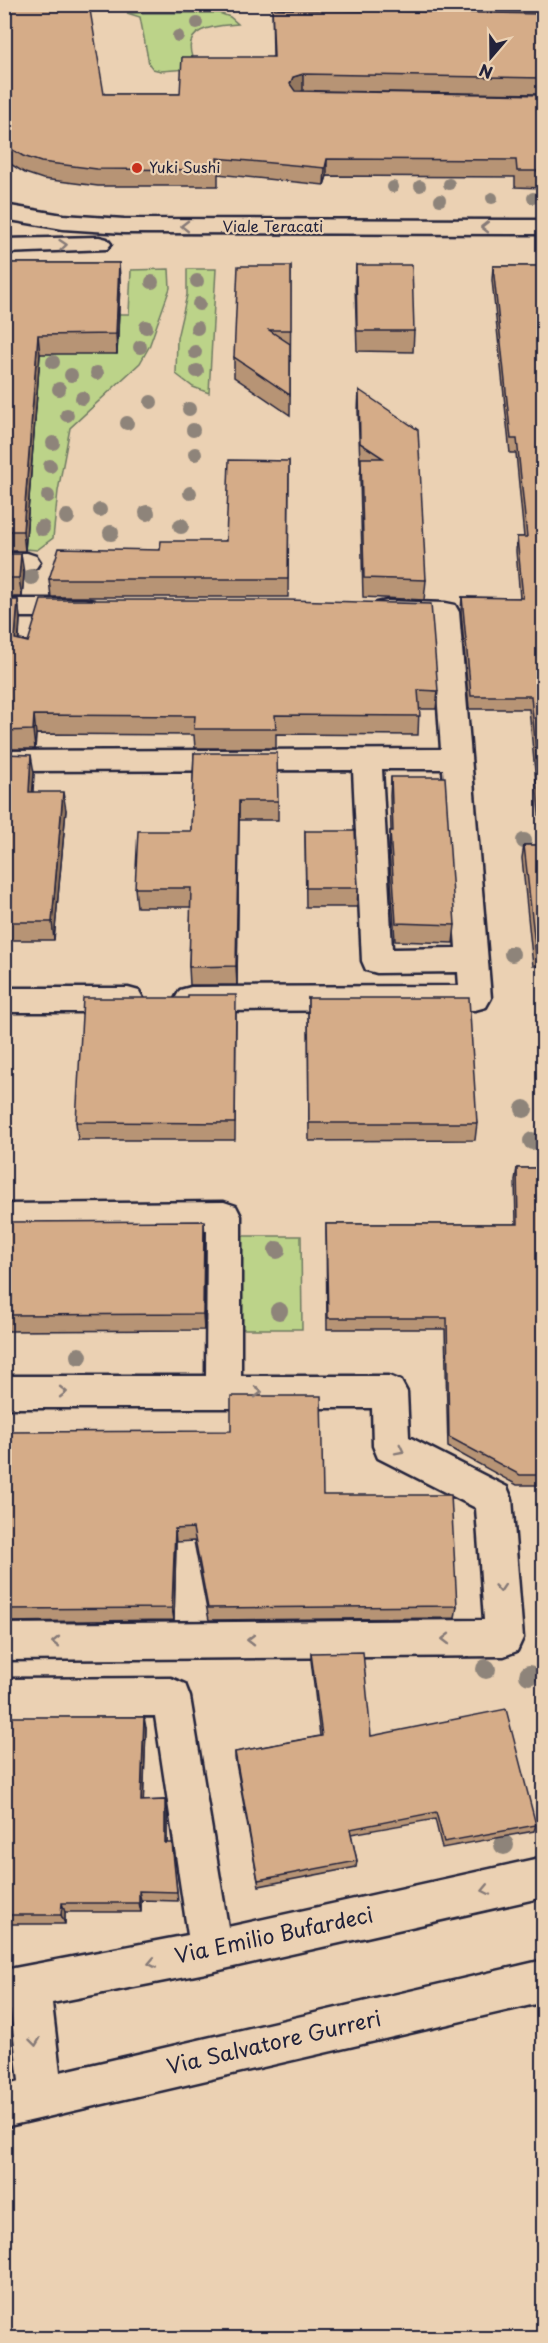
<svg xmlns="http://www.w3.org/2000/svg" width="548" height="2343" font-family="'Playpen Sans',sans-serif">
<rect width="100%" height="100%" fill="#ebd1b3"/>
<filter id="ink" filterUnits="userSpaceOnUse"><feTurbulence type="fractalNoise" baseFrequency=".0167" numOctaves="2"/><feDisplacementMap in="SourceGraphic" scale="12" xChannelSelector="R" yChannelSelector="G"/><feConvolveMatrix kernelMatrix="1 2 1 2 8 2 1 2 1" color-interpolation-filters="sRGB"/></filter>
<g filter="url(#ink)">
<path fill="#bcd389" stroke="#6f7a62" stroke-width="1.5" d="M127,13H219L230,17L238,24C217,26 182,26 192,57L215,67L161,71L153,69L149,64L140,17Z
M169,269L170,288L149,347L140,363L70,428L58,491L53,538L37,550L25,549L41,338L117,354L119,314H129L131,270Z
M187,269H216L209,393L193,387L176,374L177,338L187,295Z
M241,1236H301L302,1329H240Z"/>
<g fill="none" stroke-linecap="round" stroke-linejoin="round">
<g stroke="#22223b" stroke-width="5">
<path id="minor" d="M4,553H27L36,556L40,562L36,568L27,571H4Z
M4,599H84L94,601L98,608L94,615L84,617H4Z
M387,601L445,603L455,605L459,612L491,998L486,1007L475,1010L191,1011L180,1008L175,999L180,990L191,987L459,986L458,972L377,973L366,970L362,961L353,770L4,771V751L441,749L432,621L387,619L377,617L373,610L377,603ZM382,769H443L456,948L392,949Z
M4,988H128L139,991L144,1000L139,1009L128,1012H4Z
M224,1202L236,1206L241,1216V1376H389L401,1381L407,1392L409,1437L507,1487L512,1499L523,1638L517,1651L504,1656L4,1660V1624L484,1620L476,1508L378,1458L373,1446L372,1408H4V1376H206L207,1230L4,1232V1204Z
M171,1678L185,1684L190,1697L228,1927L544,1857V1897L211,1972L52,2003L60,2072L544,1960V2002L4,2127V2085L19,2081L11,2010L4,2012V1970L188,1935L155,1716L4,1717V1679Z"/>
</g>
<g stroke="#22223b" stroke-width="5">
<path id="major" d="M4,205L63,215L124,219L544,220V234L124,233L63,229L4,219Z
M99,237L107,239L111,244L107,249L4,253V239Z"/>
</g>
<use href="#minor" fill="#ebd1b3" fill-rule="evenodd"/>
<use href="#major" fill="#ebd1b3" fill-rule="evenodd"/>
</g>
<g fill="#8e847a">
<circle cx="197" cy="23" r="6"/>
<circle cx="178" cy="36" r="6"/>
<circle cx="449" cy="184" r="6"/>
<circle cx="420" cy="186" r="6"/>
<circle cx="393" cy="187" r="6"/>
<circle cx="492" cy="198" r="6"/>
<circle cx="533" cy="198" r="6"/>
<circle cx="440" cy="200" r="6"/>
<circle cx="197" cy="281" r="7"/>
<circle cx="152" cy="282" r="7"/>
<circle cx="199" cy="304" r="7"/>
<circle cx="146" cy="327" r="7"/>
<circle cx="197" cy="328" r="7"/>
<circle cx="140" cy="347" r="7"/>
<circle cx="195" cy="352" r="7"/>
<circle cx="53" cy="362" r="7"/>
<circle cx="197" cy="371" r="7"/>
<circle cx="97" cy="373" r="7"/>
<circle cx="71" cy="375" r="7"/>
<circle cx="59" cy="389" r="7"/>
<circle cx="82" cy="398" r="7"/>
<circle cx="151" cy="402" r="7"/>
<circle cx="189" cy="409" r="7"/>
<circle cx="67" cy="415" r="7"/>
<circle cx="127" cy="423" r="7"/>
<circle cx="193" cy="430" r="7"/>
<circle cx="53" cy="443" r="7"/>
<circle cx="195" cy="454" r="7"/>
<circle cx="50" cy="466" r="7"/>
<circle cx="190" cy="493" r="7"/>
<circle cx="48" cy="496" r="7"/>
<circle cx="100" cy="510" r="7"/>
<circle cx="147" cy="513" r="8"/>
<circle cx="67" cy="517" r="8"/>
<circle cx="181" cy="526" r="8"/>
<circle cx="42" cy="528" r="8"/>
<circle cx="111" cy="533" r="8"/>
<circle cx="31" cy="577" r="8"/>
<circle cx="524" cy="841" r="8"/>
<circle cx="512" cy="954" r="8"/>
<circle cx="524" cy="1109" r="9"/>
<circle cx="532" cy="1141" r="9"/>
<circle cx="277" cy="1250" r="9"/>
<circle cx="279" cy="1311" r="9"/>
<circle cx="79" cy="1356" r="9"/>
<circle cx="486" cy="1669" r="10"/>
<circle cx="529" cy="1675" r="10"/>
<circle cx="504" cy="1845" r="10"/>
</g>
<path fill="#b79475" stroke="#22223b" stroke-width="1.5" d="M4,4L104,94H180L273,57L272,4H275L272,5L275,9H292L287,4H543V94L314,91L543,95V188L515,187V177L327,176L324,185L218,174V186H98L43,179L25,173L4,160Z
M4,263H119L120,282L117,354H40L25,551H4Z
M356,265L414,331L413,352L357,351L355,285Z
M291,266L290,415L234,377V357Z
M493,266H543V966H533L522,858L524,845H542L529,709H469L461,611L462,597L520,598L516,551L517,537H524L516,453H510L492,280Z
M359,390L426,580L424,600L363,597L360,478L361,464L360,463L358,411Z
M289,461L288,597H51L49,579L160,550L226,541Z
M4,554L24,573L22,597H4Z
M4,600H18L20,619L19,640L438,691L436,709H419L418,735L276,734V748H195L194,735L36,734L35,749H4Z
M194,753L278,801V820H239L237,985H190L189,967L191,907H137L135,888L191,831Z
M4,754L34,773L33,792L66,810L54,940H4Z
M391,777L455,925L453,943L395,941L389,850L390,831H391L390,796Z
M305,831L358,888L357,907H306Z
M308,998L477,1123L475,1140L309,1141Z
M236,1013L235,1140H78L76,1122Z
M517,1168H543V1485H517L448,1447L445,1329H327L326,1224H516L515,1180Z
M4,1222L205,1238L204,1330L4,1331Z
M4,1432L323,1495L457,1606L455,1618L209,1620L194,1541L176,1542L174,1620L4,1622Z
M311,1653L371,1736L536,1825L534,1831L442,1848L435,1819L351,1834L357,1861L356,1867L259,1886L235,1758V1752L320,1736L311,1660Z
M4,1717L146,1728L143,1801L165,1800L167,1811V1843L173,1853L178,1901L141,1900V1912H65V1924H4Z"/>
<path fill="#95785f" stroke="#22223b" stroke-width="1.5" d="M303,74V91L293,94L290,84L293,77Z
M327,159V176L324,185L325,168Z
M119,263L120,282L117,354L116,334Z
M38,335L40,354L25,551L23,531Z
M21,554L24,573L22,597L19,578Z
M18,600L20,619L17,658L15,639Z
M34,715L36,734L35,749L33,730Z
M31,755L34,773L31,810L29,792Z
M63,792L66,810L54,940L52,922Z
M239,801V820L237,985L236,966Z
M6,999L10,1017L4,1076V1020Z
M204,1221L205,1238L204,1330L203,1314Z
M175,1529L176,1542L174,1620L172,1608Z
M144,1717L146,1728L143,1811L141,1801Z
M165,1800L167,1811V1852L165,1843Z
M139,1891L141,1900V1912L139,1903Z
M62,1903L65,1912V1924L61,1915Z"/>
<path fill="#d5ac88" stroke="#22223b" stroke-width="1.5" d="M4,4H89L104,94H180L182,57H274L272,5L275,9L543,14V78L303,74L293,77L290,84L295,91L543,95V171H517L516,160L327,159L325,168L217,158L218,170L97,169L41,162L23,156L4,145Z
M4,263H119L116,334L38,335L23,531H4Z
M356,265H412L414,331H357Z
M238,266H291V330H269L290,344V395L234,357Z
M493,266H543V829L531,696H471L462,597L523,598L517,537H527L517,439H511Z
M359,390L418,430L426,580L364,578L361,458H383L360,443Z
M229,460L289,461L288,579H49L59,548L160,550L161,541H226Z
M4,554H21L19,578H4Z
M4,600H18L15,639L28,642L41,600H288L431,604L438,691L418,690L420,716L275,715L276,729H194L195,716L34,715L33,730L4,731Z
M194,753H277L278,801H239L236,966L189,967L191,888H135L138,831H191Z
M4,754L31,755L29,792H63L52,922H4Z
M391,777H445L455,925L396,923L390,831H393Z
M305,831H355L358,888H306Z
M524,845H543V954H536Z
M188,995H236L235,1123L76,1122L83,998H188Z
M308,998H469L477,1123H309Z
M4,999H6L4,1020Z
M517,1168H543V1475H520L449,1437L447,1318H328L326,1224H518Z
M204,1221L203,1314L4,1315V1222Z
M231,1396H321L323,1495H451L457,1606L208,1608L193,1528L175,1529L172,1608L4,1609V1432L231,1431Z
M363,1652L371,1736L506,1709L536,1825L444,1842L436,1812L350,1829L357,1861L258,1880L235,1752L322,1736L311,1653Z
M4,1717H144L141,1801L165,1800V1843H172L177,1892L139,1891V1903H62L61,1915H4Z"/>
<defs><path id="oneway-chevron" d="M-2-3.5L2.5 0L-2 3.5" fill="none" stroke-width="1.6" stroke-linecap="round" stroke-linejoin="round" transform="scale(1.5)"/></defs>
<g stroke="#867a77">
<use href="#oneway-chevron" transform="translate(185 226) rotate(-179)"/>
<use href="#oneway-chevron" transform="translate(485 227) rotate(180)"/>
<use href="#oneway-chevron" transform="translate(63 245) rotate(-5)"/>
<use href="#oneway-chevron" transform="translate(63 1392)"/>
<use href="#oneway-chevron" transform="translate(258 1392)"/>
<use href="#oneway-chevron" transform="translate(400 1450) rotate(27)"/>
<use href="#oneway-chevron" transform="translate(500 1588) rotate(86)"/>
<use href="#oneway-chevron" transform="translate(446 1639) rotate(180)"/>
<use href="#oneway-chevron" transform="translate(251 1640) rotate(180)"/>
<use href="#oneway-chevron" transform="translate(56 1642) rotate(180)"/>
<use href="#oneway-chevron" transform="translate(486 1890) rotate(168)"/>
<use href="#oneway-chevron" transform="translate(152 1963) rotate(169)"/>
<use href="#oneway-chevron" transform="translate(35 2042) rotate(83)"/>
</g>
</g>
<circle fill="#c8321e" stroke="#ebd1b3" stroke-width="2" cx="137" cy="168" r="6"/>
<g text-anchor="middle" stroke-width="4.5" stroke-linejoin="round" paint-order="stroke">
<g font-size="15" fill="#22223b" stroke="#ebd1b3" text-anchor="start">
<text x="149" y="173">Yuki Sushi</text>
</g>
<g font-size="15" fill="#22223b" stroke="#ebd1b3">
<text x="273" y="232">Viale Teracati</text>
</g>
<g font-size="21" fill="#22223b" stroke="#ebd1b3">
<text transform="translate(274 1936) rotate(-12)" y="7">Via Emilio Bufardeci</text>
<text transform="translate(274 2043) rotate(-13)" y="7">Via Salvatore Gurreri</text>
</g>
</g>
<rect width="548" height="2343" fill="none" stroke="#ebd1b3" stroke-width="24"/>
<rect x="12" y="12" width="524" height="2319" fill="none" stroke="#22223b" stroke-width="2" filter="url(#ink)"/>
<g transform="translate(491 57) rotate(200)" stroke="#ebd1b3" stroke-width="4.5" paint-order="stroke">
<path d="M0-4.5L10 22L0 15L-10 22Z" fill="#22223b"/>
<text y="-9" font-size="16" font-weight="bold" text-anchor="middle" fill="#22223b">N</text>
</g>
</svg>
